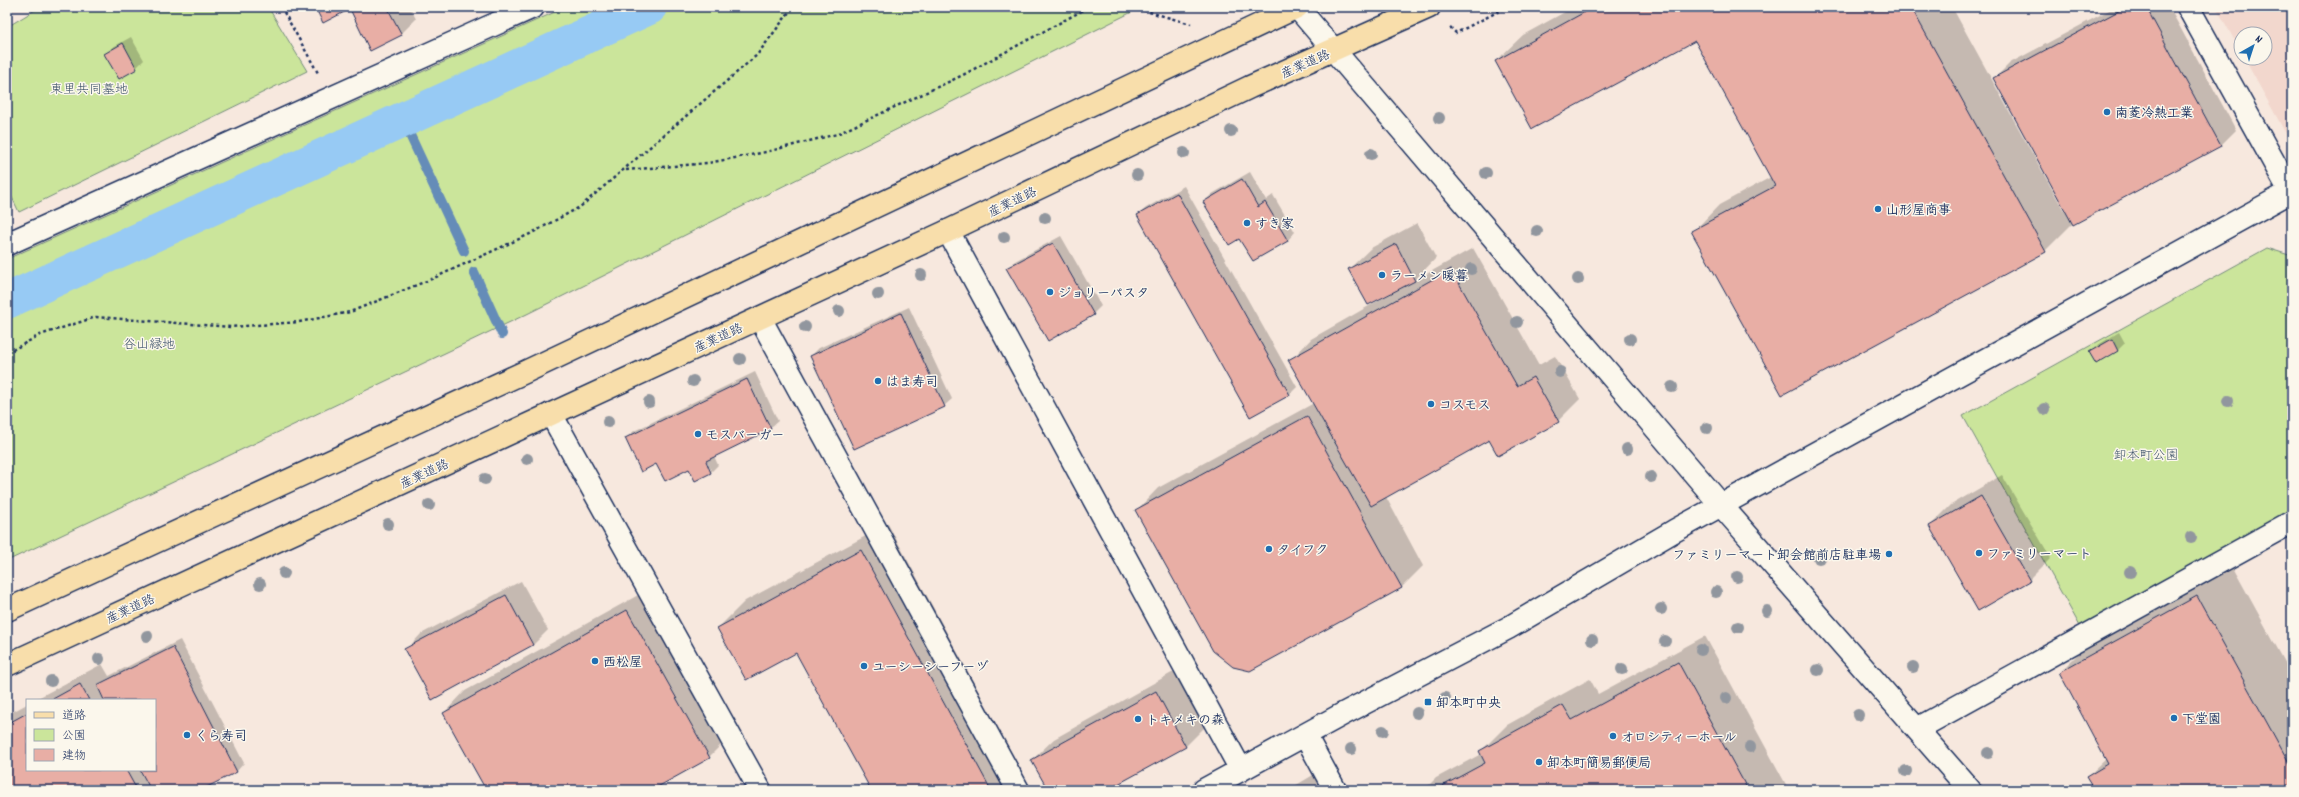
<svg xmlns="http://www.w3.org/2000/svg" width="2299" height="797" font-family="Dekko,'Klee One',sans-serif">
<rect width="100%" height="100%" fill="#f7e8de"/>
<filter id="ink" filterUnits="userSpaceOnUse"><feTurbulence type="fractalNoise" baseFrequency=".025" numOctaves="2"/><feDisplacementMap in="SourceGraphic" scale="8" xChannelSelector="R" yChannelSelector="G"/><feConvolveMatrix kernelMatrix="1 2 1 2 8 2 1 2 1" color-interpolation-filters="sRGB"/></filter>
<g filter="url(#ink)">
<path fill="#f2d7cd" d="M2216,7H2292V141H2290L2244,58H2265V34H2241V52Z"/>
<path fill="#cbe59b" stroke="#738a7c" d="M40,7H268L307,71L19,212L7,187V27Z
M566,7H1142L527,314L7,561V259Z
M2267,248L2289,255L2292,260V511L2081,628L1963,416Z"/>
<path fill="#0003" fill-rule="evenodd" d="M316,7H410L416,19L401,34L350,8Z
M1574,7H1952L2064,211L2066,210L1995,78L2010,63L2115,7H2169L2236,130L2221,145L2073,223L2045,251L1693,232L1719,205L1771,177L1695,39L1496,61L1523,35Z
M131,37L144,60L136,68L105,54L113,47Z
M1250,172L1266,200L1273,195L1295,232L1288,240L1253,260L1239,237L1204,202L1212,194Z
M1184,186L1297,387L1289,395L1138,215L1146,208Z
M1417,223L1436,258L1414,281L1473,248L1539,365L1555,356L1580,399L1558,421L1489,439L1386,497L1423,566L1402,587L1250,670L1137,510L1158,488L1314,403L1290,361L1311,339L1390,294L1349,269L1371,248Z
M1061,236L1101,306L1093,314L1008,269L1015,261Z
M909,307L952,399L944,406L811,356L819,348Z
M2119,332L2125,343L2118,350L2096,363L2090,352L2098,345Z
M755,372L778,421L770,428L714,456L718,465L711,472L695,480L689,468L657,463L626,438L634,431ZM704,456L711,470H709Z
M2002,475L2051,558L2029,580L1930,526L1951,505Z
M888,524L1032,790H872L797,651L718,628L745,601Z
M2231,564L2292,675V790H2095L2087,777L2106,759L2060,672L2093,639Z
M521,581L548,630L533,645L406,650L421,634Z
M649,589L731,735L709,757L650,790H487L444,713L465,691Z
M1705,636L1789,790H1424L1436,778L1481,754L1480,752L1507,725L1590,679L1598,694Z
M180,640L244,763L237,771L199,790H7V715L27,704V770H155V700H34L102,664L109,676Z
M1177,670L1207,725L1186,746L1105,790H1049L1032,760L1054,739Z
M1330,765L1345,790H1288Z"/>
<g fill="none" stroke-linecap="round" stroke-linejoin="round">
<path stroke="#658cb8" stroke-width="10" d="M403,120L464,251
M474,272L502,334"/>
<path stroke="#97caf4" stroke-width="36" d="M7,301L649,7"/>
</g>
<path fill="#e8aea5" stroke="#1b2f5e" d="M315,7H387L402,35L370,51L350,9L323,23Z
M1594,7H1911L2046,252L1782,395L1691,231L1775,186L1695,41L1532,129L1495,61Z
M2126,7H2146L2221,146L2073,225L1993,78Z
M123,43L137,69L119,79L104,54Z
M1242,179L1258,207L1265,202L1288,241L1253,261L1239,239L1229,245L1203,202Z
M1177,193L1290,395L1250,417L1137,215Z
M1053,243L1094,315L1048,341L1006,268Z
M1396,244L1415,281L1368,305L1348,269Z
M1451,269L1517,386L1533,377L1559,422L1498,456L1489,440L1371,506L1288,360Z
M901,313L945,407L854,449L810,356Z
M2112,339L2118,351L2096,364L2089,352Z
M747,379L771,429L706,461L711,473L695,481L689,469L665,481L656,464L641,472L625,438Z
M1307,416L1402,588L1250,671L1233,667L1213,651L1135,510Z
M1981,496L2030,581L1978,611L1929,526Z
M861,550L991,790H871L796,653L746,680L717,628Z
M506,595L533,645L432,700L404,649Z
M2197,596L2292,768V790H2094L2086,777L2108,764L2059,672Z
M627,610L710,758L652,790H486L443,713Z
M173,647L237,772L201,790H151L140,770H155V700H104L97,685Z
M1678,662L1748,790H1435L1485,763L1479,751L1563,705L1572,720Z
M80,684L89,700H51Z
M1156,691L1186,747L1107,790H1048L1031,760Z
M27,713V770H126L137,790H7V724Z"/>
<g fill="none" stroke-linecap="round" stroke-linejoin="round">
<g stroke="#1b2f5e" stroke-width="25">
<path id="minor" d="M1297,7L1721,505L1970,790
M2188,7L2292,195
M948,231L1241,770
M7,244L533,7
M760,318L1018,790
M551,414L760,790
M1917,729L2292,522
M1305,735L1335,790
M1204,790L1343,714L1508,628L1674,531L2292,191"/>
</g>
<g stroke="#1b2f5e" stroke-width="25">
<path id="major" d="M7,610L525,372L1297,7
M7,665L948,231L1250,87L1429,7"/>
</g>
<path stroke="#1b2f5e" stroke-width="2.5" stroke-dasharray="3 3" stroke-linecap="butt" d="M281,7L318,73
M1132,7L1191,24
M1450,27L1456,33L1507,7
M626,170L708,163L766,152L837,134L961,76L1089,7
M7,353L40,335L96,317L231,327L299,322L350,312L434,278L528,235L580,207L757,55L793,7"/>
<use href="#minor" stroke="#fbf7ec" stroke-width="22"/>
<use href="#major" stroke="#f8deab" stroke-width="22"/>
</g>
<g fill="#91969e">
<circle cx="1439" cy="118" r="6"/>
<circle cx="1231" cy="131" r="6"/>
<circle cx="1184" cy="153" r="6"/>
<circle cx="1371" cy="154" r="6"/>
<circle cx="1486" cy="173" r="6"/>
<circle cx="1137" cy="175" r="6"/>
<circle cx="1045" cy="218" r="6"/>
<circle cx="1537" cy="231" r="6"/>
<circle cx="1004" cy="237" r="6"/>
<circle cx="1471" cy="269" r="6"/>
<circle cx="921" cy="275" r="6"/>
<circle cx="1578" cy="279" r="6"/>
<circle cx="878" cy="294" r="6"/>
<circle cx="839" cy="311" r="6"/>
<circle cx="1517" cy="322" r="6"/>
<circle cx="805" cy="327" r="6"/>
<circle cx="1630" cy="339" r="6"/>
<circle cx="740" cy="359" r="6"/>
<circle cx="1560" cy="372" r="6"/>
<circle cx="693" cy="381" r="6"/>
<circle cx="1672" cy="387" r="6"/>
<circle cx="2228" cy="401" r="6"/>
<circle cx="649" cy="402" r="6"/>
<circle cx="2044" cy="409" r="6"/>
<circle cx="608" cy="422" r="6"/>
<circle cx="1707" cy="428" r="6"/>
<circle cx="1627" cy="449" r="6"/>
<circle cx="527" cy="459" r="6"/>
<circle cx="1651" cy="477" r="6"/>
<circle cx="485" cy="479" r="6"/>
<circle cx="429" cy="505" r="6"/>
<circle cx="388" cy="524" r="6"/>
<circle cx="2191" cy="537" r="6"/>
<circle cx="1819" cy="558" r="6"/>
<circle cx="2130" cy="572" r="6"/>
<circle cx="284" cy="573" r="6"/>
<circle cx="1737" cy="577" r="6"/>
<circle cx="260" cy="584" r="6"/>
<circle cx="1716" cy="592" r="6"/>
<circle cx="1661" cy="609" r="6"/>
<circle cx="1767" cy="611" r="6"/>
<circle cx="1738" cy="627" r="6"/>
<circle cx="147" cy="636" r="6"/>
<circle cx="1592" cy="640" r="6"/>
<circle cx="1665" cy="641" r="6"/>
<circle cx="1701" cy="650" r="6"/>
<circle cx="99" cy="659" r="6"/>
<circle cx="1913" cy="667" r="6"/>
<circle cx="1622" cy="669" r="6"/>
<circle cx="1818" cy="670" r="6"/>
<circle cx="51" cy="681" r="6"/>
<circle cx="1445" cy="698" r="6"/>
<circle cx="1726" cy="698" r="6"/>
<circle cx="1417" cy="713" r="6"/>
<circle cx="1858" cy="715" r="6"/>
<circle cx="1383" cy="731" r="6"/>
<circle cx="1750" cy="747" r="6"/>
<circle cx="1351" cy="749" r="6"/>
<circle cx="1988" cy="753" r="6"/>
<circle cx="1906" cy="771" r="6"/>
</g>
</g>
<g fill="#1f6fb2" stroke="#fbf7ec" stroke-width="1.5">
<circle cx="2107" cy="112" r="4"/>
<circle cx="1878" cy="209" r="4"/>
<circle cx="1247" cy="223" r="4"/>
<circle cx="1382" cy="275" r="4"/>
<circle cx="1050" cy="292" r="4"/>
<circle cx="878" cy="381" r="4"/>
<circle cx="1431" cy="404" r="4"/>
<circle cx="698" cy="434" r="4"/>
<circle cx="1269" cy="549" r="4"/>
<circle cx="1979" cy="553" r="4"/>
<circle cx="1889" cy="554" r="4"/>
<circle cx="595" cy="661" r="4"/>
<circle cx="864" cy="666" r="4"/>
<rect x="1424" y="698" width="8" height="8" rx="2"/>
<circle cx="2174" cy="718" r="4"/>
<circle cx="1138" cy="719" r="4"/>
<circle cx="187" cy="735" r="4"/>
<circle cx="1613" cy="736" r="4"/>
<circle cx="1539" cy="762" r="4"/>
</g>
<g text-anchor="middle" stroke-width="3" stroke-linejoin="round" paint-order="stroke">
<g font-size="13" fill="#1b2f5e" stroke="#fbf7ec">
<text transform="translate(1305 63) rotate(-24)" y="5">産業道路</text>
<text transform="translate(1012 201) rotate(-26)" y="5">産業道路</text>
<text transform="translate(718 337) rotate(-25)" y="5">産業道路</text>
<text transform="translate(424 473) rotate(-25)" y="5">産業道路</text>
<text transform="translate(130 608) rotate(-25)" y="5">産業道路</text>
</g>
<g font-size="13" fill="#3e536a" stroke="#fbf7ec">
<text x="89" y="93">東里共同墓地</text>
<text x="149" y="348">谷山緑地</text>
<text x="2146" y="459">卸本町公園</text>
</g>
<g font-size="13" font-weight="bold" fill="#1b2f5e" stroke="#fbf7ec" text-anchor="start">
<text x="2115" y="117">南菱冷熱工業</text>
<text x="1886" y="214">山形屋商事</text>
<text x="1255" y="228">すき家</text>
<text x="1390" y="280">ラーメン暖暮</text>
<text x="1058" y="297">ジョリーパスタ</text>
<text x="886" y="386">はま寿司</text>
<text x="1439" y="409">コスモス</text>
<text x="706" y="439">モスバーガー</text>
<text x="1277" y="554">タイフク</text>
<text x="1987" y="558">ファミリーマート</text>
<text x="1881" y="559" text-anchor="end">ファミリーマート卸会館前店駐車場</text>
<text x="603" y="666">西松屋</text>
<text x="872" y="671">ユーシーシーフーヅ</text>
<text x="1436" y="707">卸本町中央</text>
<text x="2182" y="723">下堂園</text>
<text x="1146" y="724">トキメキの森</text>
<text x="195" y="740">くら寿司</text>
<text x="1621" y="741">オロシティーホール</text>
<text x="1547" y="767">卸本町簡易郵便局</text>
</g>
</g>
<rect width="2299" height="797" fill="none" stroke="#fbf7ec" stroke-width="24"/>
<rect x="12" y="12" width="2275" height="773" fill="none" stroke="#1b2f5e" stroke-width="1.5" filter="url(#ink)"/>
<rect x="26" y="699" width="130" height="72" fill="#fbf7ec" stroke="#a1a7b3"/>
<rect x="34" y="712" width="20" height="6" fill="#f8deab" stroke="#a1a7b3"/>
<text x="62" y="719" font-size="12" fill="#1b2f5e">道路</text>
<rect x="34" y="729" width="20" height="12" fill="#cbe59b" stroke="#a1a7b3"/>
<text x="62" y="739" font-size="12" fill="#1b2f5e">公園</text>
<rect x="34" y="749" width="20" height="12" fill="#e8aea5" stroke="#a1a7b3"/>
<text x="62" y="759" font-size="12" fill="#1b2f5e">建物</text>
<g transform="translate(2253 46) rotate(39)"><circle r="19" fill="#fbf7ec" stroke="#a1a7b3"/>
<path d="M0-3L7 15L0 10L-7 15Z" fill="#1f6fb2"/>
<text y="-6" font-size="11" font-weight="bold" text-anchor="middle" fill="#1b2f5e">N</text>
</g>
</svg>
